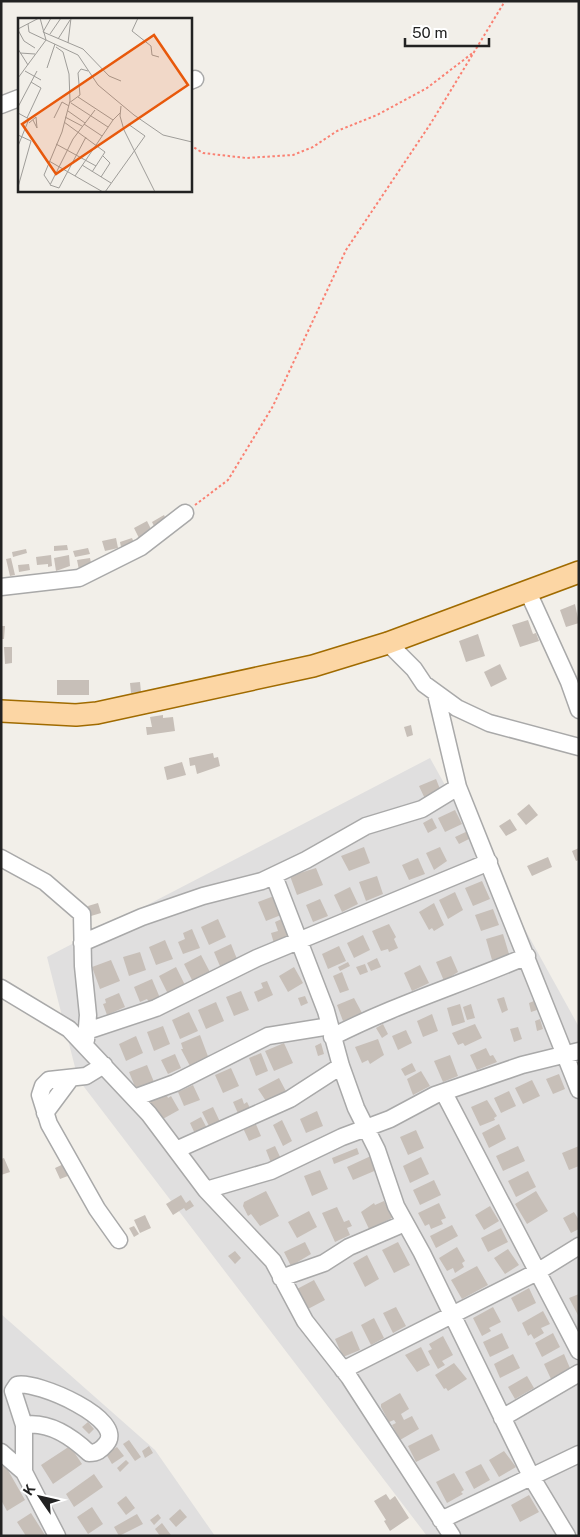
<svg xmlns="http://www.w3.org/2000/svg" width="580" height="1537" font-family="'Public Sans',sans-serif">
<rect width="100%" height="100%" fill="#f2efe9"/>
<path fill="#e0dfdf" d="M430,758L579,1027V1536H427L78,1079L47,957Z
M1,1314L155,1450L215,1536H1Z"/>
<path fill="#c7bfb8" d="M164,515L167,521L155,528L152,522Z
M147,521L152,531L139,538L134,528Z
M116,538L118,548L105,551L102,541Z
M132,538L134,543L121,547L120,542Z
M67,545L68,550L54,551V546Z
M88,548L90,554L75,557L73,551Z
M26,549L27,553L13,557L12,552Z
M51,555L52,566L48,567V564L37,565L36,557Z
M69,555L70,566L56,571L54,558Z
M11,558L15,575L10,576L6,559Z
M90,558L92,568L79,570L77,560Z
M29,564L30,570L19,572L18,565Z
M575,604L579,623L566,627L560,610Z
M528,620L533,634L536,633L539,641L520,647L512,625Z
M1,626H5L4,639H1Z
M478,634L485,656L466,662L459,641Z
M4,647H12V663L5,664Z
M500,664L507,679L491,687L484,672Z
M57,680H89V695H57Z
M140,682L141,692L131,693L130,683Z
M163,715V718L173,717L175,731L147,735L146,727H152L150,717Z
M411,725L413,735L407,737L404,727Z
M213,753L214,758L218,757L220,766L197,774L195,765L190,766L189,758Z
M182,762L186,775L167,780L164,767Z
M436,779L442,794L426,801L419,786Z
M529,804L538,815L526,825L517,814Z
M455,810L462,824L445,832L438,818Z
M432,818L437,828L428,833L423,823Z
M510,819L517,830L506,836L499,826Z
M470,830L473,837L459,844L455,837Z
M364,847L370,863L349,871L341,856Z
M440,847L447,861L434,870L426,853Z
M579,848V860L576,861L572,851Z
M548,857L552,867L532,876L527,866Z
M418,858L425,874L409,880L402,865Z
M316,868L323,885L297,895L290,876Z
M377,876L383,894L366,901L359,882Z
M482,881L490,899L473,906L465,888Z
M350,887L358,904L342,912L334,895Z
M455,892L463,910L448,919L439,900Z
M274,896L281,915L266,921L258,902Z
M320,899L328,916L313,922L306,905Z
M98,903L101,913L91,916L88,906Z
M434,903L444,925L434,931L432,928L429,930L419,912Z
M493,909L499,925L481,931L475,915Z
M286,917L294,941L275,947L271,933L278,931L275,922Z
M218,919L226,937L209,945L201,927Z
M389,924L396,937L394,939L398,948L389,952L388,949L381,951L372,931Z
M192,929L200,948L183,954L178,942L185,939L183,933Z
M503,934L509,954L492,960L486,939Z
M363,935L370,950L354,958L347,943Z
M165,940L173,959L156,965L149,947Z
M231,944L239,964L222,971L214,952Z
M339,946L346,961L328,969L322,954Z
M140,952L146,970L129,976L123,957Z
M201,955L212,976L193,982L184,964Z
M451,956L458,972L444,981L436,962Z
M377,958L381,967L371,971L367,963Z
M111,960L120,981L100,989L92,967Z
M348,962L350,966L340,971L338,967Z
M365,964L368,972L360,975L356,967Z
M420,965L429,983L412,991L404,973Z
M176,967L185,985L168,994L159,976Z
M294,967L303,983L288,992L279,976Z
M342,972L349,990L340,993L333,976Z
M152,979L160,998L149,1002L147,999L140,1002L134,987Z
M267,981L273,995L258,1002L254,992L263,988L261,983Z
M241,991L249,1010L234,1016L226,997Z
M119,993L125,1007L107,1015L103,1004L106,1003L105,999Z
M305,996L308,1003L301,1006L298,998Z
M504,997L508,1010L502,1013L497,999Z
M354,998L362,1013L343,1021L337,1005Z
M534,1001L537,1010L531,1012L529,1003Z
M216,1002L224,1021L206,1029L198,1010Z
M460,1004L465,1022L452,1026L447,1008Z
M471,1004L475,1018L467,1020L463,1007Z
M189,1012L198,1031L180,1039L172,1020Z
M432,1014L438,1031L423,1037L417,1021Z
M540,1019L543,1029L537,1031L535,1021Z
M383,1024L388,1034L382,1038L376,1028Z
M475,1024L482,1038L465,1046L463,1043L458,1045L452,1033Z
M163,1026L170,1044L154,1051L147,1032Z
M518,1027L522,1039L514,1042L510,1029Z
M406,1030L412,1043L398,1050L392,1036Z
M200,1035L209,1059L190,1066L181,1049H183L181,1043Z
M136,1036L143,1053L126,1061L119,1044Z
M378,1039L384,1055L370,1064L368,1060L362,1063L355,1047Z
M284,1043L293,1063L274,1071L265,1051Z
M321,1043L324,1054L318,1056L315,1046Z
M486,1048L490,1056L493,1055L497,1062L477,1070L470,1055Z
M261,1053L268,1071L256,1076L249,1058Z
M175,1054L181,1068L168,1074L161,1060Z
M450,1055L458,1076L443,1082L434,1061Z
M412,1063L416,1071L405,1076L401,1069Z
M147,1065L154,1082L136,1089L129,1072Z
M231,1068L239,1086L223,1093L215,1075Z
M421,1071L430,1086L413,1095L407,1079Z
M559,1074L565,1089L553,1094L546,1079Z
M279,1078L289,1097L270,1107L258,1089Z
M532,1080L540,1096L523,1104L515,1088Z
M193,1085L200,1100L184,1106L178,1092Z
M509,1091L516,1106L501,1113L494,1098Z
M166,1093L168,1098L171,1096L179,1110L161,1120L146,1100Z
M242,1098L244,1104L247,1102L252,1112L240,1118L233,1102Z
M487,1100L497,1116L494,1118L495,1120L480,1126L471,1107Z
M213,1107L221,1124L211,1130L202,1112Z
M317,1111L323,1126L306,1133L300,1119Z
M201,1117L209,1132L197,1138L190,1123Z
M282,1120L292,1141L283,1146L273,1125Z
M255,1122L261,1136L249,1141L243,1128Z
M499,1124L506,1139L489,1148L482,1133Z
M416,1130L424,1148L408,1155L400,1137Z
M275,1146L281,1159L271,1163L266,1150Z
M518,1146L525,1161L503,1171L496,1156Z
M579,1146V1166L569,1170L562,1153Z
M357,1148L359,1154L334,1164L332,1158Z
M373,1155L379,1169L353,1180L347,1167Z
M421,1157L429,1174L410,1183L403,1166Z
M4,1158L10,1172L1,1175V1159Z
M68,1162L73,1174L60,1179L55,1168Z
M320,1170L328,1189L312,1196L304,1176Z
M528,1171L536,1187L516,1197L508,1181Z
M434,1180L441,1195L420,1205L413,1190Z
M266,1191L279,1216L260,1226L251,1214L248,1216L243,1206L244,1202Z
M536,1191L548,1211L527,1224L515,1204Z
M181,1195L186,1203L190,1200L194,1206L186,1211L184,1208L173,1215L166,1204Z
M384,1201L392,1218L369,1229L361,1212L374,1203L375,1205Z
M439,1203L446,1218L441,1220L443,1224L431,1229L429,1224L425,1226L418,1213Z
M490,1206L499,1221L484,1230L475,1215Z
M337,1207L344,1222L349,1220L352,1226L347,1228L350,1235L335,1242L322,1213Z
M309,1211L317,1227L297,1238L288,1222Z
M574,1212L579,1220V1229L571,1233L563,1218Z
M145,1215L151,1228L140,1233L134,1220Z
M452,1225L458,1236L436,1248L430,1236Z
M134,1226L139,1234L134,1237L129,1228Z
M501,1228L508,1242L488,1252L481,1238Z
M305,1242L311,1254L291,1266L284,1252Z
M398,1242L410,1265L394,1273L382,1250Z
M457,1247L465,1261L462,1263L464,1267L455,1273L453,1268L447,1271L439,1258Z
M508,1249L519,1265L505,1274L494,1258Z
M235,1251L241,1258L235,1264L228,1256Z
M367,1255L379,1279L365,1287L353,1263Z
M477,1266L488,1285L462,1299L451,1280Z
M314,1280L325,1300L308,1309L297,1289Z
M529,1288L536,1303L518,1312L511,1298Z
M579,1294V1317L569,1298Z
M396,1307L406,1326L393,1333L383,1313Z
M493,1307L501,1322L489,1328L491,1331L482,1336L473,1318Z
M543,1311L550,1324L541,1328L544,1333L534,1339L531,1334L528,1336L522,1323Z
M374,1318L384,1338L371,1345L361,1325Z
M352,1331L360,1350L343,1357L335,1339Z
M502,1333L509,1348L490,1357L483,1342Z
M553,1333L560,1347L542,1357L535,1343Z
M443,1336L453,1355L442,1361L445,1365L438,1369L428,1351L432,1349L429,1344Z
M421,1347L430,1365L417,1372L405,1355Z
M513,1354L520,1368L500,1378L494,1364Z
M564,1354L572,1373L551,1379L544,1364Z
M454,1363L467,1379L448,1391L446,1388L444,1389L435,1375Z
M527,1376L534,1388L515,1399L508,1387Z
M400,1393L409,1409L401,1414L404,1420L412,1416L419,1429L400,1440L392,1425L396,1423L394,1420L389,1422L381,1407V1404Z
M88,1422L94,1429L89,1434L82,1427Z
M432,1434L440,1450L416,1462L408,1446Z
M129,1440L141,1457L135,1461L123,1444Z
M70,1446L82,1464L53,1484L41,1465Z
M149,1446L153,1453L145,1458L142,1451Z
M117,1447L124,1456L112,1464L106,1454Z
M504,1451L516,1467L499,1477L489,1460Z
M126,1460L129,1463L120,1472L117,1468Z
M481,1464L490,1480L474,1489L465,1472Z
M5,1465L25,1500L7,1511L1,1500V1467Z
M454,1473L464,1490L461,1492L463,1494L447,1503L436,1482Z
M94,1474L103,1487L74,1507L66,1494Z
M386,1494L390,1500L395,1496L409,1518L390,1531L384,1521L386,1520L374,1501Z
M529,1495L539,1512L520,1522L511,1505Z
M126,1496L135,1508L126,1515L117,1503Z
M92,1507L103,1524L88,1534L77,1517Z
M180,1509L187,1517L176,1527L169,1519Z
M31,1513L45,1535L44,1536H26L17,1522Z
M137,1514L143,1524L119,1536L114,1527Z
M158,1514L161,1518L154,1525L150,1520Z
M162,1523L171,1535L169,1536H160L155,1529Z"/>
<g fill="none" stroke-linecap="round" stroke-linejoin="round">
<g stroke="#a9a9a9" stroke-width="19">
<path id="minor" d="M190,81L195,79
M1,105L19,98
M1,587L79,578L141,547L185,513
M528,592L569,682L579,710
M388,643L414,669L424,684L457,708L489,723L579,747
M458,787L579,1090
M1,858L45,882L82,914L83,966L88,1015L86,1040
M274,876L326,1011L341,1066L356,1108L377,1150L396,1206L422,1253L532,1478L567,1536
M82,943L142,917L203,896L262,881L306,860L366,826L422,809L458,787L436,694
M1,988L69,1029L149,1114L206,1190L273,1261L305,1321L349,1377L452,1536
M87,1031L156,1008L257,958L489,862
M332,1037C394,1005 462,984 527,956
M104,1065L86,1076L49,1080L43,1086L40,1095L49,1124L97,1209L119,1240
M444,1093L579,1351
M134,1098L175,1083L268,1036L330,1026
M45,1113L71,1078
M176,1150L290,1099L341,1066
M206,1190L271,1171L342,1137L390,1119L435,1095L522,1065L579,1051
M281,1278L324,1263L349,1247L405,1223
M343,1370L537,1272L579,1246
M502,1418L579,1373
M24,1425C49,1421 71,1436 89,1453C97,1453 101,1450 106,1444C128,1420 36,1380 17,1385L13,1391L24,1425V1472
M1,1452L24,1472L57,1536
M441,1520L579,1454"/>
</g>
<g stroke="#a06b00" stroke-width="24">
<path id="major" d="M1,711L76,715L97,713L313,666L388,643L579,572"/>
</g>
<path stroke="#fa8072" stroke-width="2" stroke-dasharray="2.5 2.5" stroke-linecap="butt" d="M190,145L203,153L246,158L293,155L313,147L337,131L377,115L427,88L474,52
M195,505L228,480L273,406L346,250L431,123L505,1"/>
<use href="#minor" stroke="#fff" stroke-width="16"/>
<use href="#major" stroke="#fcd6a4" stroke-width="21"/>
</g>
<g transform="translate(18 18)">
<rect width="174" height="174" fill="#f2efe9"/>
<path fill="none" stroke="#9f9d99" stroke-width="1" d="M22,0L28,22M33,0L25,14L65,31L91,58L103,63M120,0L114,13L133,28L134,37L141,39M10,6L11,14L28,22M0,11L21,0M0,12L6,23L17,30M32,16L43,0M40,21L52,2M50,25L53,0M0,31L10,47M2,35L17,36M29,50L37,26M7,53L23,62M0,60L28,22L60,37L80,67L116,97L145,117L174,124M60,79L95,102L102,95M51,85L62,77L60,55L63,51L70,53M53,85L90,109M103,88L102,98L106,112L137,174M0,89L19,53M50,93L67,105M0,95L11,101L0,128M47,99L64,108M9,100L23,70L13,64M36,100L44,84L51,88M46,104L87,134L74,154M11,105L18,99L19,110L15,102M66,106L84,118M0,117L13,123L0,169M68,119L41,170L32,167L55,121L77,92M38,126L78,148M31,143L85,174M64,147L93,165M57,158L95,102M83,159L92,145L85,138M32,166L26,157L44,114L52,83L51,56L45,34L38,29M87,174L127,118L110,106"/>
<path fill="#e8590c" fill-opacity="0.15" stroke="#e8590c" stroke-width="2.5" d="M136,17L170,67L38,156L4,106Z"/>
<rect width="174" height="174" fill="none" stroke="#222" stroke-width="2.5"/>
</g>
<rect width="580" height="1537" fill="none" stroke="#222222" stroke-width="5"/>
<g transform="translate(40 1497) rotate(304)" stroke="#ffffff" stroke-width="4" paint-order="stroke">
<path d="M0-4L9 19L0 12L-9 19Z" fill="#222222"/>
<text y="-8" font-size="14" font-weight="bold" text-anchor="middle" fill="#222222">K</text>
</g>
<path d="M405 38v8h84v-8" fill="none" stroke="#222222" stroke-width="2.5"/>
<text x="412" y="38" font-size="15" fill="#222222" stroke="#ffffff" stroke-width="4" paint-order="stroke">50 m</text>
</svg>
